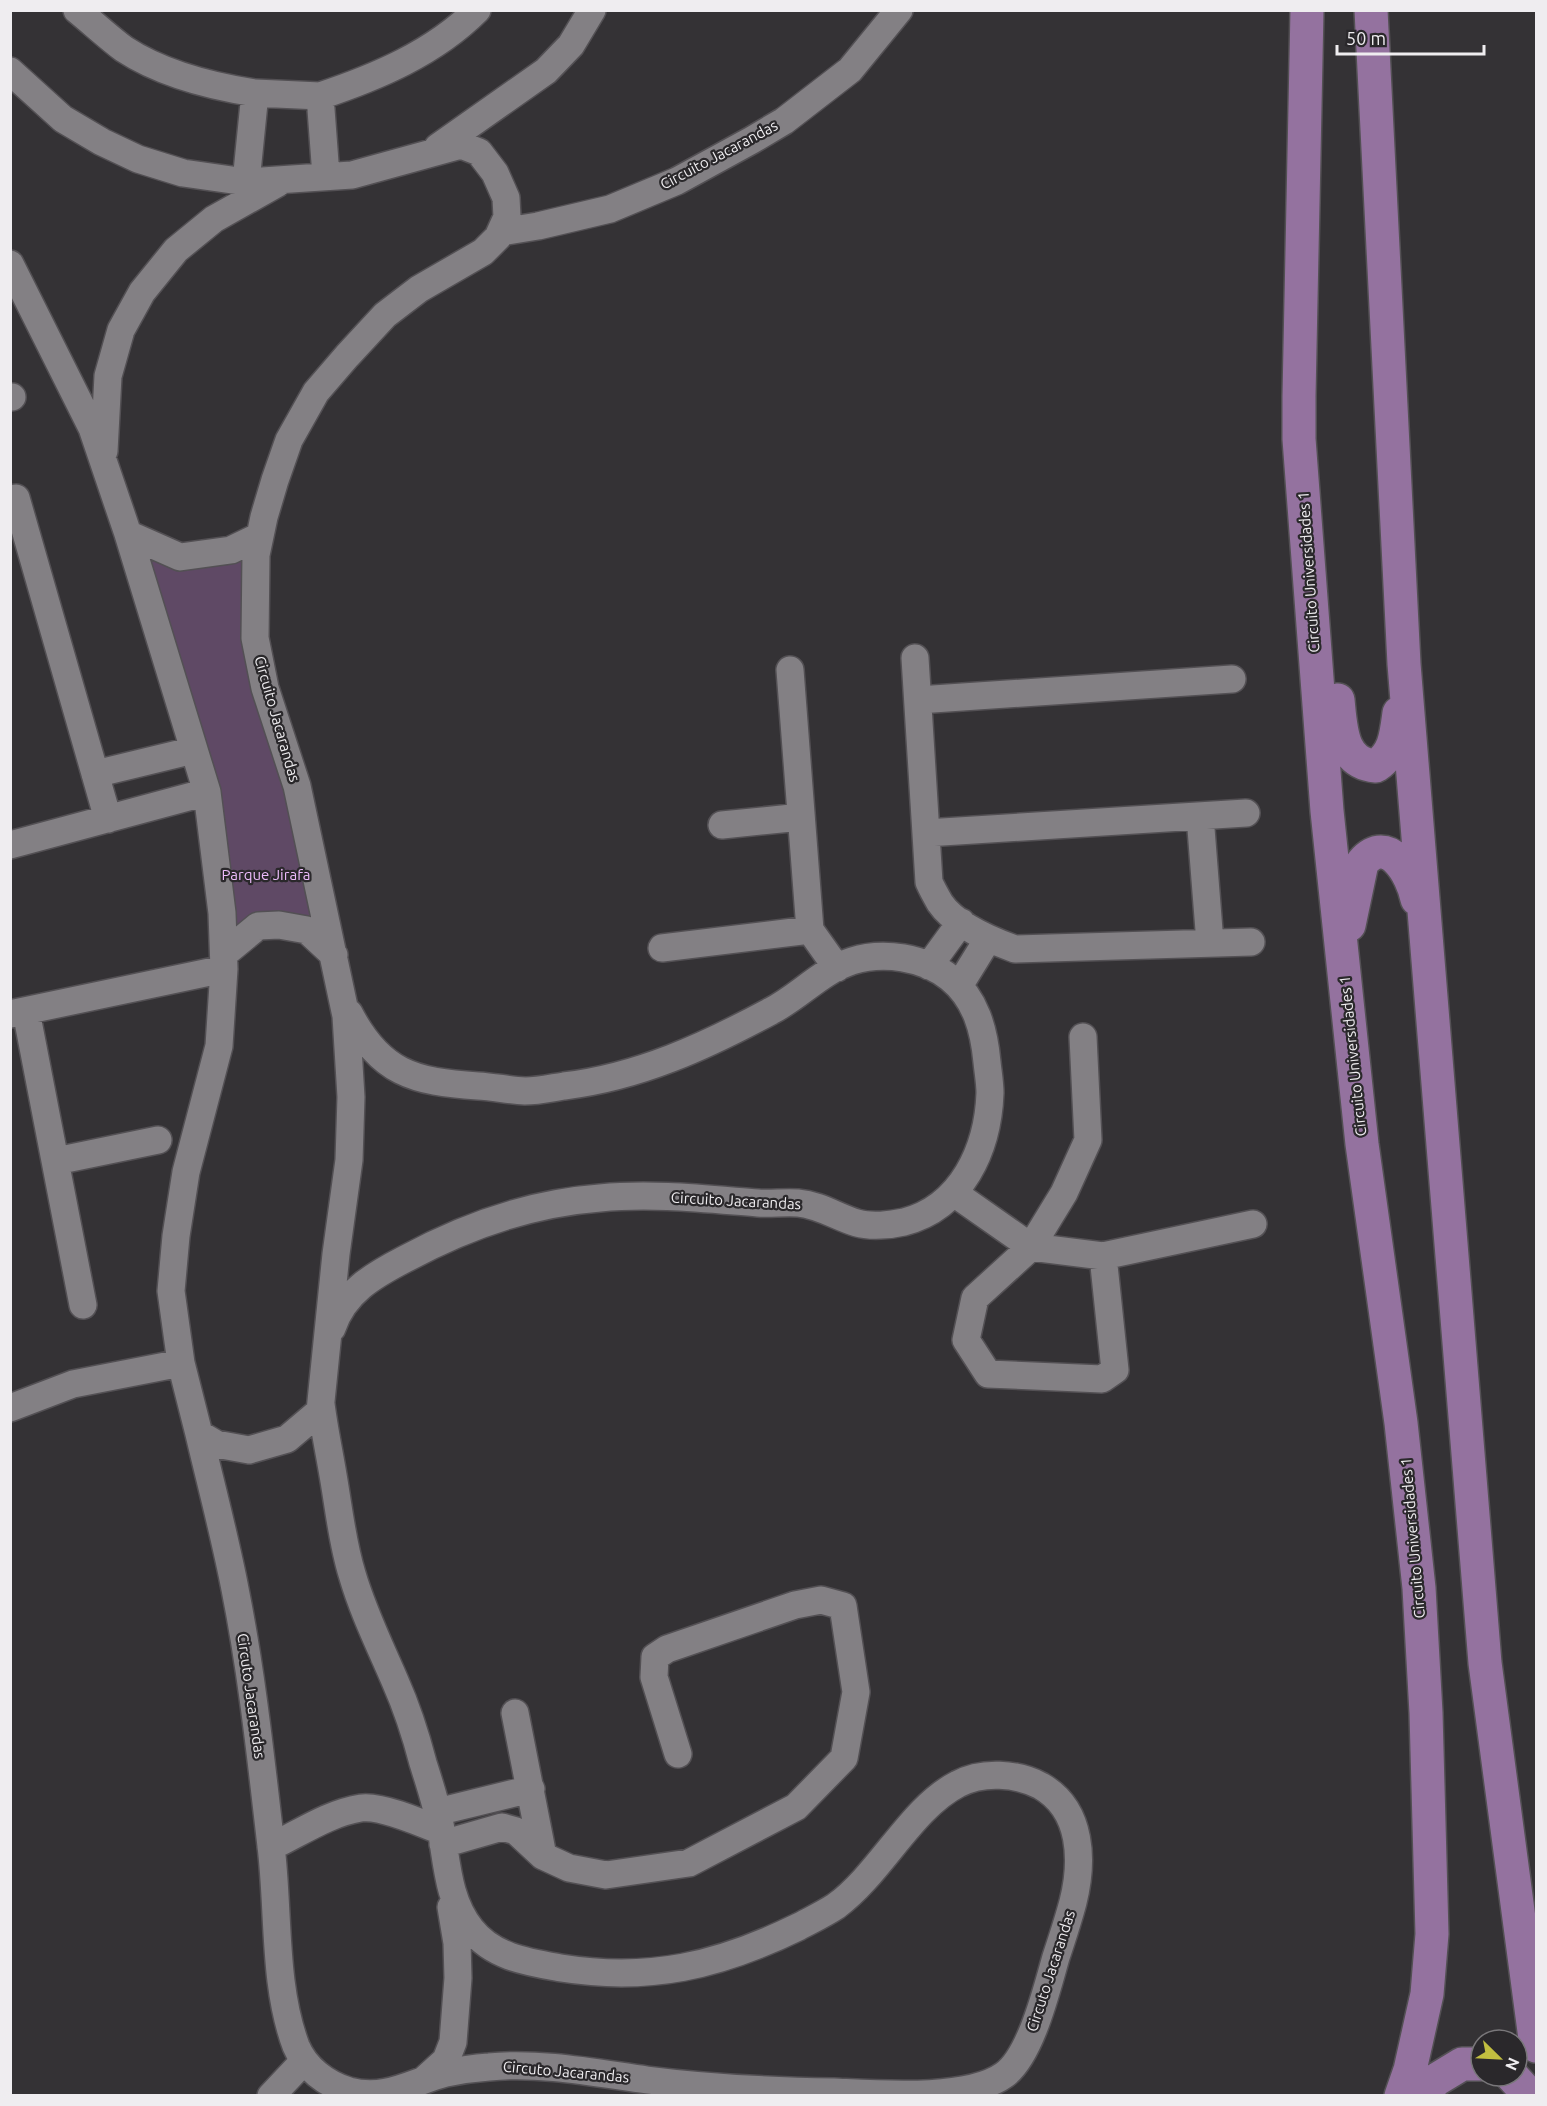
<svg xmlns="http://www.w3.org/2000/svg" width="1547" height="2106" font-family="Ubuntu,sans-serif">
<rect width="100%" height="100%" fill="#343235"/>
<path fill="#5f4965" d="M129,534L188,555L260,536L254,593L334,955L279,925L224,954L222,913Z"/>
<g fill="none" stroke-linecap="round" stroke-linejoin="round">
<g stroke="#535054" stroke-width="30">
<path id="minor" d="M77,10C93,23 108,37 124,49C162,74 210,86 255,93L246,182
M10,71L63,119L102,142L138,159L183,173L246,182L352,175L461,145L479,152L495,173L506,198L507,217L498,237L483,252L419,289L385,315L347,356L316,392L289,440L275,480L264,517L256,555L255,638L265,688L297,786L346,1016L351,1097L349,1160L336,1254L320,1411L287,1439L249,1450L216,1444L199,1434L181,1363L171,1291L176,1236L186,1172L219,1046L224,969L222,913L207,792L128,534L92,428L10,264
M255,93L320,96
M438,147L546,71L571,45L592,10
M326,176L320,96C377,77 434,53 477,10
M501,232L538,226L610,209L677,181L752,140L784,121L850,70L899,10
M10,397H12
M104,451L108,376L121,330L142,292L176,250L214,219L278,183
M16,498L108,819
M128,534L180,557L231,550L260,536
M915,658L929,882C932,889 936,896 940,903C955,925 990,940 1015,949L1251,942
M790,670L810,930L837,968
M918,700L1232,679
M95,774L194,750
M1200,816L1210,943
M722,825L801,817
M926,833L1246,813
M10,845L207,792
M662,948L810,930
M224,954L258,926L279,925L307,930L334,955
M929,966L961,922
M959,986L988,939
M26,1011L83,1305
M10,1014L224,969
M1083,1037L1088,1140L1064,1193L1031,1247L975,1298L966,1340L988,1374L1102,1379L1115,1370L1103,1256
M56,1161L158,1140
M954,1193L1031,1247L1103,1256L1253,1224
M332,1328C344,1292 374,1275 405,1259C464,1227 532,1203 600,1198C653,1193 706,1199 758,1203C771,1204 784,1202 798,1203C820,1205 837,1217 857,1223C871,1227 891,1225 904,1222C962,1207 988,1149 990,1093C990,1083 988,1072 987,1062C984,1030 976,999 950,978C924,957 883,951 852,961C821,971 799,997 771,1011C706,1046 639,1077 564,1086C551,1088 538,1091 525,1091C509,1090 494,1087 478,1086C414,1082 380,1073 349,1013
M10,1408L73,1384L181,1363
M199,1434C211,1485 225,1537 235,1589C252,1674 261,1760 271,1846C279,1911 273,1985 296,2046C305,2068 326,2084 349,2091C386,2101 412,2082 446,2073C460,2070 475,2068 489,2067C541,2062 596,2073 647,2080C709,2088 772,2091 834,2092C878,2094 968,2101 1004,2075C1031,2056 1047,1988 1056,1957C1062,1939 1068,1921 1073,1902C1083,1862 1083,1810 1041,1786C1017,1773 982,1771 958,1784C911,1808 881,1873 836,1906C824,1914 811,1920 798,1927C718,1966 649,1982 561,1968C527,1962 493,1957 471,1929C446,1898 447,1856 439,1819C435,1800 429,1782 423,1763C416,1736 407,1708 395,1681C380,1646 363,1612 352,1574C342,1542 339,1509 333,1475C329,1451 324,1428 321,1404
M515,1713L543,1856
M437,1812L531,1789
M443,1844L502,1827L516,1831L543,1856L569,1868L606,1875L689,1863L796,1807L844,1758L856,1692L843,1606L821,1600L795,1605L667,1649L655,1657L654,1677L678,1754
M271,1847C300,1833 329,1813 361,1808C381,1805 422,1823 441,1831
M425,2079L446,2060L453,2042L458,1978L457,1943L451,1907
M271,2096L303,2062"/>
</g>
<g stroke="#535054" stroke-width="36">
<path id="major" d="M1307,10L1299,396V439L1327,811L1362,1144L1401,1423L1419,1588L1426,1713L1432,1934L1427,1994L1410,2070L1401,2096
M1371,10L1404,664L1485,1663L1536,2046
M1338,700C1341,729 1341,763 1376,766C1395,753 1396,735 1399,713
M1349,925L1362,863C1388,832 1412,874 1417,899
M1512,2076L1523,2088L1526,2096
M1424,2096L1434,2081L1462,2064H1481"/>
</g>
<use href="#minor" stroke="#838084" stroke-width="27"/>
<use href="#major" stroke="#94729f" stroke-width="33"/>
</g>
<g text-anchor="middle" stroke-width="4.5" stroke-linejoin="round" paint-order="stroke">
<g font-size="15" fill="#efedf0" stroke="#2a282b">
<text transform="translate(719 155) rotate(-28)" y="5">Circuito Jacarandas</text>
<text transform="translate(1309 572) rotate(-94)" y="5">Circuito Universidades 1</text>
<text transform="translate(277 719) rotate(74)" y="5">Circuito Jacarandas</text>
<text transform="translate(1353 1056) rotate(-96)" y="5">Circuito Universidades 1</text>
<text transform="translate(736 1201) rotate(3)" y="5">Circuito Jacarandas</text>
<text transform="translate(1413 1538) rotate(-95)" y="5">Circuito Universidades 1</text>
<text transform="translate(251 1696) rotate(82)" y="5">Circuto Jacarandas</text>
<text transform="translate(1051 1971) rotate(-72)" y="5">Circuto Jacarandas</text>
<text transform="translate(566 2072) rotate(5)" y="5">Circuto Jacarandas</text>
</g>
<g font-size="15" fill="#edbcfc" stroke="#2a282b">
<text x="266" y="880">Parque Jirafa</text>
</g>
</g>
<rect width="1547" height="2106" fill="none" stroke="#efedf0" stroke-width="24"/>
<g transform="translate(1499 2058) rotate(114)"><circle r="28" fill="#2a282b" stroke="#79777a" stroke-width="1.5"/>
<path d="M0-4.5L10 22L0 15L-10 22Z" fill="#c1be40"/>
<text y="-9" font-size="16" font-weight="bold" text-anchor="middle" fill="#efedf0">N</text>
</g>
<path d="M1337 45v9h147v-9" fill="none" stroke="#efedf0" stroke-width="3"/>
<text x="1346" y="45" font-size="18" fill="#efedf0" stroke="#2a282b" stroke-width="4.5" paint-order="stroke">50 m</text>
</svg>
